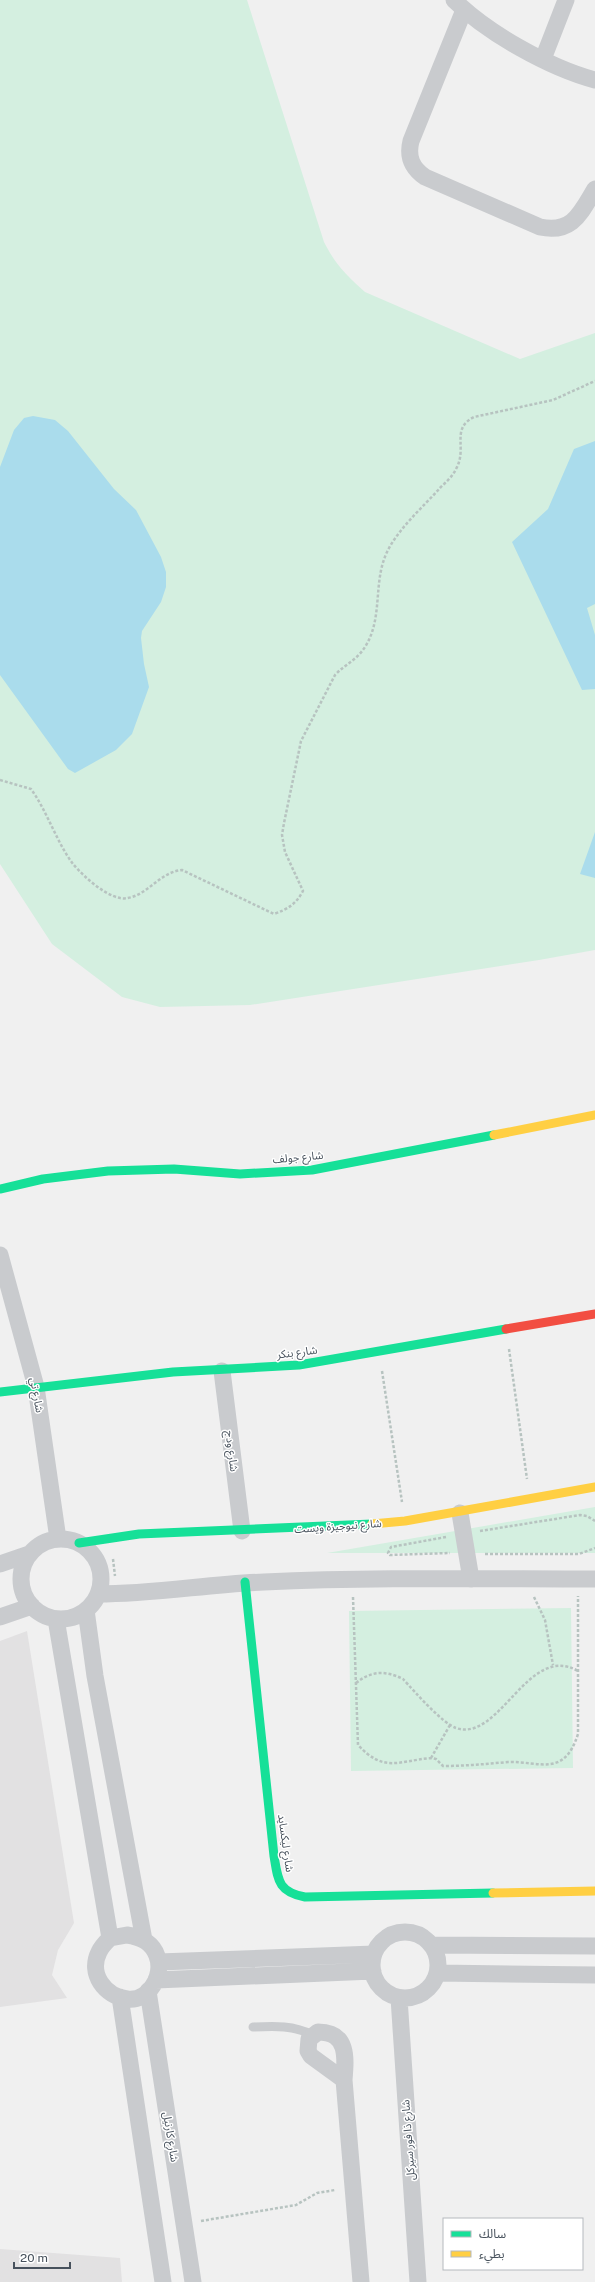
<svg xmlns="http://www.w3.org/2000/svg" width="595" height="2282" font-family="'Public Sans','Noto Sans Arabic',sans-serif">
<rect width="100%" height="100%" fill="#f0f0f0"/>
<path fill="#e2e1e2" d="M27,1631L74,1923L58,1950L52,1975L67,1998L0,2007V1641Z
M0,2249L120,2258L122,2282H0Z"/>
<path fill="#d4efe0" d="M0,0H247L324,242C335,264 347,276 365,292L520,359L595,333V950L539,960L250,1005L160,1007L122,997L52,944L0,864Z
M595,1507V1553H327Z
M571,1608L573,1768L351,1771L349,1611Z"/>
<path fill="#aadcec" d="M33,416L55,420L68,431L114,489L136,510L161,557L166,572V587L161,602L142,631L141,638L144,664L149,687L132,734L116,750L75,773L68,769L0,675V467L14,430L24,418Z
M595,441V604L587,608L595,635V689L582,690L512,542L548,509L574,449Z
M595,832V878L580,874Z"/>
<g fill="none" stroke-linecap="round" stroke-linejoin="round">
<path stroke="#b7c3c0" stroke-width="2.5" stroke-dasharray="3 2" stroke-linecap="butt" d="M0,780L31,789C47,811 57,843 73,864C84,877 111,902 128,898C149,894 160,872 182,870L274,914C288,909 296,904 303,891L285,852L282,835L284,823L301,741L335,675C345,664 356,661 365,647C384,617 372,581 388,550C400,527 423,507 440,488C446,482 453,476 456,469C468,448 450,429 474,417L553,400L595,381
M509,1349L527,1479
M382,1371L402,1502
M480,1531L580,1515L587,1516L595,1521
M446,1537L391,1547L388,1553L390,1555L450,1553
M485,1554H579L595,1548
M113,1559L115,1576
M353,1597L358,1745C384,1773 398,1761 431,1758L436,1759L443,1766C465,1766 486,1764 508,1762C540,1761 564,1778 578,1734V1596
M534,1597L545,1620L553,1665
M356,1683C371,1671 385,1670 403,1679C414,1691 443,1724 456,1728C500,1743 528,1642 578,1671
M431,1758L450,1725
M201,2221L296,2205L317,2193L335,2190"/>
<path stroke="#c9cbce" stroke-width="9" d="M253,2027C275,2026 293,2025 313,2035"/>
<path stroke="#c9cbce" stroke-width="17" d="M454,0C487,33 550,68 595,80
M464,10L411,141C407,157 412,168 425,177L540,227C573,234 581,212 595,189
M543,59L566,0
M0,1255L36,1387L58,1539
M222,1371L242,1531
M460,1513L471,1579
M21 1579a40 40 0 1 1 80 0a40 40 0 1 1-80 0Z
M0,1564L29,1554
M98,1594C154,1594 209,1584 264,1582C374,1577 485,1579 595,1579
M86,1610L95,1676L144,1940
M0,1617L32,1606
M56,1619L110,1938
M372 1965a33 33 0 1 1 66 0a33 33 0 1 1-66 0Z
M127,1935C141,1937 152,1942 157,1956C164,1975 149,2002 127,1999C105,1996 88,1974 99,1952C101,1947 106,1942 110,1938Z
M431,1945L595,1946
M159,1962L374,1954
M437,1973L595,1975
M156,1980L373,1971
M148,1991L193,2282
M120,1997L163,2282
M399,1998L418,2282
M318,2032C348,2032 346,2057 344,2080L311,2056L308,2051L309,2039Z
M344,2080L361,2282"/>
<path stroke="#16e098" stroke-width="9" d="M0,1189L43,1179L108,1171L174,1169L240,1174L312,1170L494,1135
M0,1392L173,1372L299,1365L506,1329
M79,1543L139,1534L372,1524
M245,1582L274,1856C278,1880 278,1892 305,1897L493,1893"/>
<path stroke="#ffcf43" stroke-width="9" d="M494,1135L595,1115
M372,1524L405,1521L595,1487
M493,1893L595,1891"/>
<path stroke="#f24e42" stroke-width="9" d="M506,1329L595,1314"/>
</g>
<g text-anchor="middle" stroke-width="3" stroke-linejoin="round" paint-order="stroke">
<g font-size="11" fill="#47515c" stroke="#fff">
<text transform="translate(298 1157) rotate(-5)" y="4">شارع جولف</text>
<text transform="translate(297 1352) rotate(-7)" y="4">شارع بنكر</text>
<text transform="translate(37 1395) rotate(80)" y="4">شارع تي</text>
<text transform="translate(232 1451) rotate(83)" y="4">شارع ودج</text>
<text transform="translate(338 1526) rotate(-4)" y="4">شارع نيوجيزة ويست</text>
<text transform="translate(286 1843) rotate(82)" y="4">شارع ليكسايد</text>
<text transform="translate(171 2137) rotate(81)" y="4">شارع كارنيل</text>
<text transform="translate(408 2140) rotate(-94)" y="4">شارع ذا فور سيركل</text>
</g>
</g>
<rect x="443" y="2218" width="140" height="52" fill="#ffffff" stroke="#b5b9be"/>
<rect x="451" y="2231" width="20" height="6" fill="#16e098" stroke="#b5b9be"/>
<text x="479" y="2238" font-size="12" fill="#47515c">سالك</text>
<rect x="451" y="2251" width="20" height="6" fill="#ffcf43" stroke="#b5b9be"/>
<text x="479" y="2258" font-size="12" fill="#47515c">بطيء</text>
<path d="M14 2262v6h56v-6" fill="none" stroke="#47515c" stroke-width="2"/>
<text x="20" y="2262" font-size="12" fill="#47515c" stroke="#ffffff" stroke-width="3" paint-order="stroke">20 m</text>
</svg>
